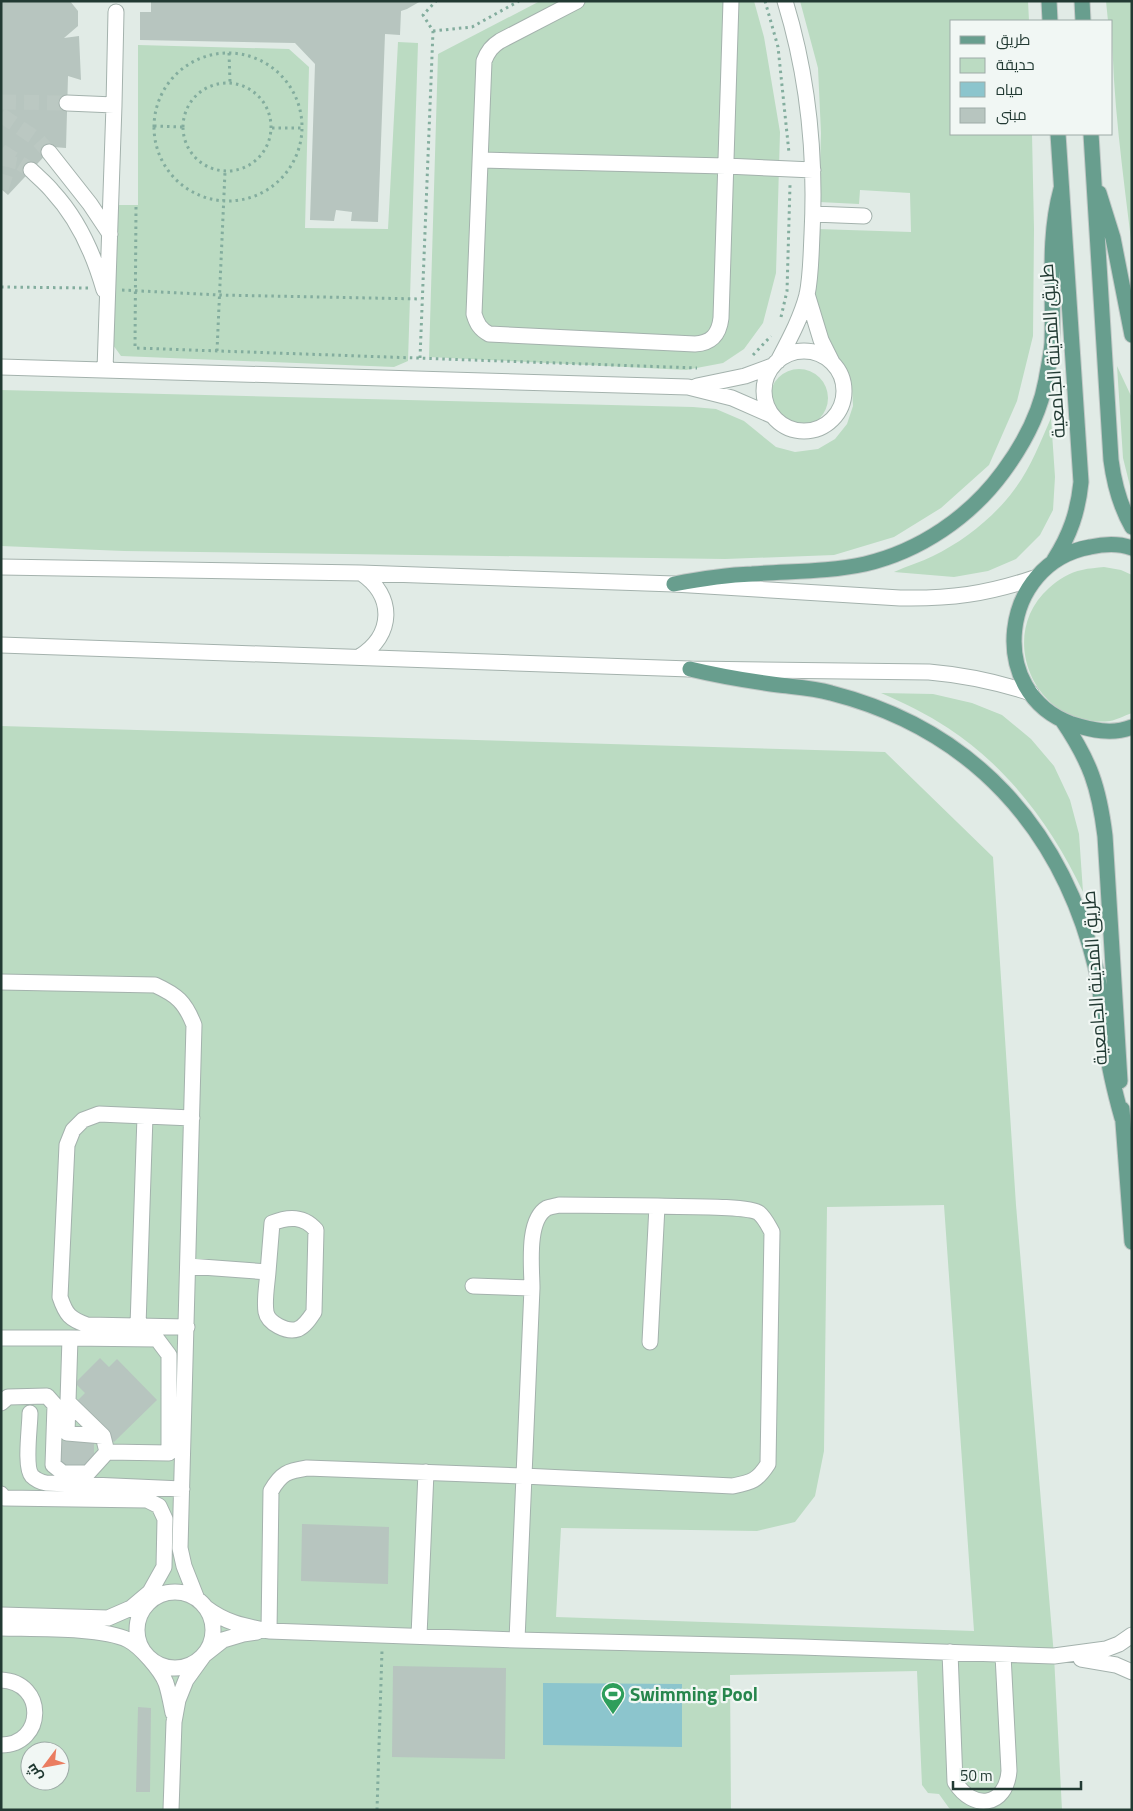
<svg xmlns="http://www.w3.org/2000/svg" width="1133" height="1811" font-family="'Titillium Web',Cairo,sans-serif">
<rect width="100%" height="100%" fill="#e1ebe6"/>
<path fill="#bbdbc2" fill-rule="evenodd" d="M540,1H754L764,37L780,132L776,273L763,323L744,349L723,363L686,370L429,357L438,54Z
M800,1H1028L1029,21H952V134H1032L1034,229L1033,336L1017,401L989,465L941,508L894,537L834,555L725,559L124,551L1,546V390L693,407L716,409L744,421L776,447L795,452L818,449L835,439L847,424L853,406L852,388L848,373L837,358L814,311L817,229L911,232L910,193L860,190L859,204L819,202L821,133L818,68Z
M1106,1H1132V248C1123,172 1112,97 1112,21H1108Z
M398,42L418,43L408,361L394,367L121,356L113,345L114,205H138V45L289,49L309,67L305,228L388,229Z
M1117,366L1132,398V494L1123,458Z
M770 398a29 29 0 1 1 58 0a29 29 0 1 1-58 0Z
M1051,418L1055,477L1053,510L1040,535L1016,559L988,571L954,577L894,572C907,566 921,562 933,556C964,541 994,517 1014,490C1030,469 1040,443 1051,418Z
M1104,567L1121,570L1132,575V713C1125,715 1117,720 1110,721C1037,730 994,637 1049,588C1058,580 1070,572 1082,570C1089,568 1097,568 1104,567Z
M881,693L933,694L972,703L1002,715L1031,739L1054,766L1070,800L1079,834L1083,892C1053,828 1008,767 948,728C927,714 904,703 881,693Z
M1,726L885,752L993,857L1016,1205L1054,1656L1062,1810H952L949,1808L939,1794L928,1793L922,1785L917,1671L730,1675L731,1810H1ZM944,1205L974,1631L556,1617L561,1528L757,1531L795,1522L815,1496L824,1451L827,1207ZM30,1751H60V1781H30Z"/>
<path fill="#8cc5cd" d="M543,1683L682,1684V1747L543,1745Z"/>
<path fill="#b7c5bf" d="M1,1H70L78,11V26L64,38L79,36L81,80L68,76L66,148L53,147L8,195L1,189Z
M151,1H421L407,9L401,11L400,35L385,34L378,222L351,221L352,212L336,210L334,221L310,220L315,64L295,43L140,40V12H151Z
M100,1358L109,1367L117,1359L157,1400L114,1442L75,1403L85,1393L75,1383Z
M60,1441L94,1442V1466L59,1465Z
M302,1524L389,1527L388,1584L301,1581Z
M393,1666L506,1668L505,1759L392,1757Z
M138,1707L151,1708L150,1792H136Z"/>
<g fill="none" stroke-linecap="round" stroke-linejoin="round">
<path stroke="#bbc8c2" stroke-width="15" stroke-dasharray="15 8" stroke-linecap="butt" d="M1,102L67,103
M1,115L38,140L49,152
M1,151L31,170
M1,189L8,167L10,156"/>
<g stroke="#a4b2ad" stroke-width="17">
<path id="minor" d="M577,1L500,41C492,46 488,51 484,61L474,314C477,324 480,329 489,334L695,344C711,343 719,335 721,318L731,1
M67,103L114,105
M49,152L90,204L110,234
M481,160L726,166L813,170
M31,170C38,177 47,184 53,192C78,219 94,255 104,290
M813,214L864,216
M807,294L821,340L832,362
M764 391a40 40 0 1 1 80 0a40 40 0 1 1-80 0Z
M778,361C789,340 801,318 807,295C811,276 811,254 812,234C816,156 808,76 785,1
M1,367L688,387L732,398L773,416
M105,370L114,105L116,12
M697,386L745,376L772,366
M1,567L361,573L674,584L900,598C950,599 987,594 1034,578
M1,645L690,669L929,672C964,675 997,682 1031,693
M359,657C394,635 395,596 361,573
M1,982L155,985C177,995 185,1002 194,1025L180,1548L184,1566L197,1599
M188,1266L268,1272C267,1285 264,1300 266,1312C268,1323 287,1333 298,1329C305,1326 310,1318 314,1312L316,1230C304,1216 289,1216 272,1223L268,1272
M473,1286L532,1288
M138,1326L145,1116
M187,1327L87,1325C70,1319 66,1315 60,1297L67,1145L73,1130L83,1120L99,1114L192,1118
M1,1338H70L67,1433L103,1436L68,1402
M70,1338L157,1339L169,1355V1453L107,1452L103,1436
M650,1342L657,1206L559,1205C555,1206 550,1207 547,1208C526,1220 532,1268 532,1288L517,1640L801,1647L1054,1656L1106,1649L1119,1644L1132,1635
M1,1403L8,1397L47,1396L55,1405L53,1465L63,1473H88L107,1452
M30,1413C30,1427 24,1467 32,1476C36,1480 41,1482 46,1483L182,1489
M1,1494L4,1498L147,1500L159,1506L165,1519L164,1567L150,1592L131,1608L108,1618L1,1615
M137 1630a38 38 0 1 1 76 0a38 38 0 1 1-76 0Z
M205,1607C226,1623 243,1626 269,1631L517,1640
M1,1628C32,1629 102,1627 128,1640C140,1646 161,1670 166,1683C169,1692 171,1703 173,1713
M269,1631L271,1491C281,1473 288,1471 307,1468L523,1476L733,1486C752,1482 757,1481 768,1464L772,1232C768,1225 765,1218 759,1213C748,1205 674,1207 657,1206
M419,1636L426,1472
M950,1652L955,1782C973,1811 1006,1807 1009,1771L1003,1655
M1081,1659L1116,1665L1132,1672
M1,1680C47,1682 45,1745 1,1745
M171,1810L174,1722L178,1700L186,1680L204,1655L223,1640L243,1634L257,1632"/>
</g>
<g stroke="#c1c8c6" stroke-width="17">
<path id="major" d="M1049,1L1050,21
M1082,1L1083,21
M1091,134L1111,460C1114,483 1120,506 1132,527
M1099,193L1113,238L1132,335
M1132,548C1119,543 1103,544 1090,547C1000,563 985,693 1072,724C1091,730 1112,735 1132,727
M1054,560C1070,535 1078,512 1081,482L1058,134
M674,584C700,579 726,575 752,574C789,571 828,572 865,564C920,551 970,517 1003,472C1023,445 1040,413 1046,380C1048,368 1051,355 1052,343C1054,291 1047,240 1061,189
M690,669C719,676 749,681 779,685C796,687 814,688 831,693C972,729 1062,828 1096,969C1102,993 1102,1019 1106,1044C1109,1069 1115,1093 1122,1118
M1062,720C1090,761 1099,787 1105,836L1120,1081
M1122,1109L1132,1242"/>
</g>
<path stroke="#83ad9e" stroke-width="3" stroke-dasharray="2.5 4" stroke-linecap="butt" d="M765,1L778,47L789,153
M433,31L472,27L519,1
M229,53L230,82
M154 127a74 74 0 1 1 148 0a74 74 0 1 1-148 0Z
M183 127a44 44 0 1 1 88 0a44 44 0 1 1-88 0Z
M154,126L183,127
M272,128H303
M136,207L135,348L697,368
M1,287L88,288
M122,290L219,295L421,299
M781,317L787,291L790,185
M217,351L225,172
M753,355L771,336
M420,358L433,31L423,15L436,1
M377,1810L382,1650"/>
<use href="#minor" stroke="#fff" stroke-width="15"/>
<use href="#major" stroke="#689e8e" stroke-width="15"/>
</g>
<defs>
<g id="stadium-pin" transform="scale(1.25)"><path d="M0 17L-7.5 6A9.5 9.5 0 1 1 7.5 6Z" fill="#2e9e5b" stroke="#f1f7f4"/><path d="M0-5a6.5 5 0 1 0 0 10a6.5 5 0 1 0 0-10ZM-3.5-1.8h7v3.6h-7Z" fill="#fff"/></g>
</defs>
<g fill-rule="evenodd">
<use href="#stadium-pin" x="613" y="1694"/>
</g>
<g text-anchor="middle" stroke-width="4.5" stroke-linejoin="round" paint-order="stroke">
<g font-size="19" fill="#223a33" stroke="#f1f7f4">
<text transform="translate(1052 351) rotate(-94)" y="7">طريق المدينة الجامعية</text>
<text transform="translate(1094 978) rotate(-94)" y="7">طريق المدينة الجامعية</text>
</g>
<g font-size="19" font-weight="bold" fill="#27864d" stroke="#f1f7f4" text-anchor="start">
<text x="630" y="1701">Swimming Pool</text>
</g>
</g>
<rect width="1133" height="1811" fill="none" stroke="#223a33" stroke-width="5"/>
<rect x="950" y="20" width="162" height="115" fill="#f1f7f4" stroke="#9eaba7"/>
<rect x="960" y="36" width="25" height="8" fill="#689e8e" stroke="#9eaba7"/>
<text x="996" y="45" font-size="15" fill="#223a33">طريق</text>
<rect x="960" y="58" width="25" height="15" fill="#bbdbc2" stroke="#9eaba7"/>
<text x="996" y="70" font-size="15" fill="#223a33">حديقة</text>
<rect x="960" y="82" width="25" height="15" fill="#8cc5cd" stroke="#9eaba7"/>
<text x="996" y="95" font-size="15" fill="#223a33">مياه</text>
<rect x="960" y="108" width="25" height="15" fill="#b7c5bf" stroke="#9eaba7"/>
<text x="996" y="120" font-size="15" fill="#223a33">مبنى</text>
<g transform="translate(45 1766) rotate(238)"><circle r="24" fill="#f1f7f4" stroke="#9eaba7"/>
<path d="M0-4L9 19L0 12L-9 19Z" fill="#ea7d60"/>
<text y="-8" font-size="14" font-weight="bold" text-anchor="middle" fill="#223a33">ش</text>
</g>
<path d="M953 1781v8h128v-8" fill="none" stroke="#223a33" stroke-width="2.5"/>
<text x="960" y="1781" font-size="15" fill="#223a33" stroke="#f1f7f4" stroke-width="4" paint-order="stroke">50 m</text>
</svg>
